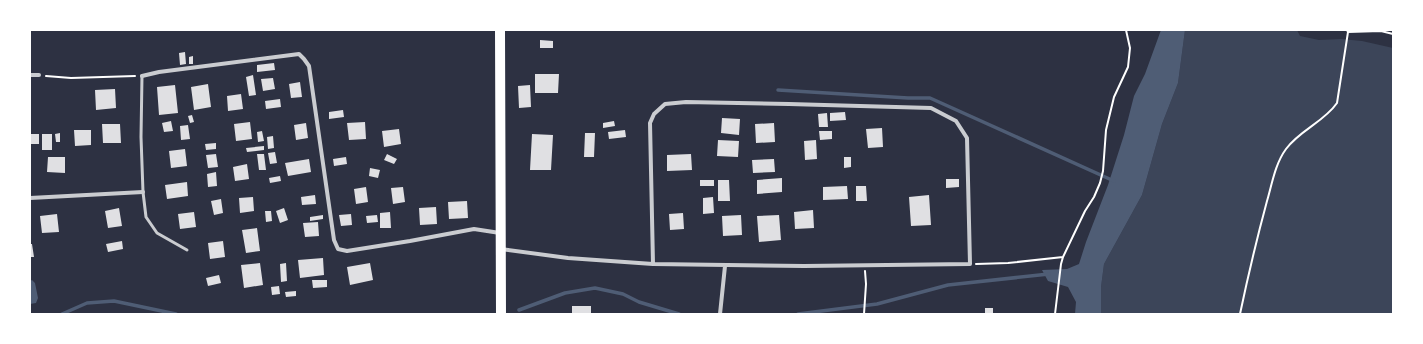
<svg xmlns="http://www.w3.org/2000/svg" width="1423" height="344" font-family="Arial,sans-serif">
<rect width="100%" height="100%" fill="#2d3142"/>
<path fill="#3c4559" d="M1185,30H1297L1300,36L1319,40L1341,39L1362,41L1393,48V314H1101V287L1104,264L1142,195L1162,124L1178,83Z"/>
<path fill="#4f5d75" d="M1161,30H1185L1178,83L1162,124L1142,195L1104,264L1101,287V314H1075L1076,302L1068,287L1048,281L1042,270L1067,269L1079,264L1086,242L1108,185L1124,135L1134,96L1145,74Z
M32,280L35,283L38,298L36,303L30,304V281Z"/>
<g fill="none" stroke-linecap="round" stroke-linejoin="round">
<path stroke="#4f5d75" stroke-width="3.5" d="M778,90L908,98H930L1114,181
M519,310L565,293L595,288L623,294L639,302L679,314
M62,314L87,303L114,301L176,314
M798,314L877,304L948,285L1049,274"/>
</g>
<path fill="#e0e0e3" d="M540,40L553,41V48H540Z
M185,52L186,64L180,65L179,53Z
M193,56V64H189V57Z
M274,63L275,70L257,72V65Z
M535,74H559L558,93H535Z
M253,75L256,95L249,96L246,77Z
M273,78L275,89L263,91L261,79Z
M300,82L302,97L291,98L289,84Z
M208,84L211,107L194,110L191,87Z
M175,85L178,113L159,115L157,87Z
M530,85L531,107L519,108L518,86Z
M115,89L116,108L96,110L95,90Z
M241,94L243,109L228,111L227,96Z
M280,99L281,107L266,109L265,101Z
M343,110L344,117L329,119V112Z
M845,112L846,120L830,121V113Z
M827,113L828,127H819L818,114Z
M192,115L194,122L190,123L188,116Z
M722,118L740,119L739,135L721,133Z
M171,121L173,131L164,132L162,123Z
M614,121L615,126L603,128V123Z
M250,122L252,139L236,141L234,124Z
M365,122L366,139L349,140L347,123Z
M306,123L308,138L296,140L294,125Z
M774,123L775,142L756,143L755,124Z
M102,124H120L121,143H103Z
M188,125L190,139L181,140L180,126Z
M882,128L883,147L868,148L866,129Z
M399,129L401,144L384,147L382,131Z
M74,130H91V145L75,146Z
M625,130L626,137L609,139L608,132Z
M262,131L264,141L258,142L257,132Z
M819,131H832V139L820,140Z
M60,133V142H56L55,134Z
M585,133H595L594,157H584Z
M30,134H39V144H30Z
M42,134H52V150H42Z
M532,134L553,135L551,170H530Z
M273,136L274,148L268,149L267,137Z
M718,140L739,141L738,157L717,156Z
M816,140L817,159L805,160L804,141Z
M216,143V149L206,150L205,144Z
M264,146V150L247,152L246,148Z
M185,149L187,166L171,168L169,151Z
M275,152L277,163L270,164L268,153Z
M216,154L218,167L208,168L206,155Z
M257,154H264L266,170H259Z
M387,154L397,159L394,164L384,160Z
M691,154L692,170L667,171V155Z
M48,157H65V173L47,172Z
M346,157L347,164L334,166L333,159Z
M844,157H851V167L844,168Z
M309,159L311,172L288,176L285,163Z
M774,159L775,172L753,173L752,160Z
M247,164L249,179L235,181L233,167Z
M370,168L380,170L378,178L369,176Z
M216,172L217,186L208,187L207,174Z
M280,176L281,181L270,183L269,178Z
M782,178V192L757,194V180Z
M946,179H959V187L946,188Z
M700,180H714V186H700Z
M718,180H729L730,201H718Z
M187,182L188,196L167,199L165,185Z
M847,186L848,199L823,200V187Z
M856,186H866L867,201H856Z
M366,187L368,202L356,204L354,189Z
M403,187L405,202L393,204L391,188Z
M315,195L316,204L302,205L301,197Z
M929,195L931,225L911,226L909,197Z
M253,197L254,211L240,213L239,198Z
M713,197L714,213L703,214V198Z
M221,199L223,213L214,215L211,201Z
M467,201L468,218L449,219L448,202Z
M436,207L437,224L420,225L419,208Z
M119,208L122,226L108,228L105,211Z
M284,208L288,220L280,223L276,211Z
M813,210L814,228L795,229L794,212Z
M265,211H271L272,221L266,222Z
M194,212L196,227L180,229L178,214Z
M390,212L391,228H380V213Z
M683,213L684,229L670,230L669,214Z
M57,214L59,232L42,233L40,216Z
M351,214L352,225L341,226L339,215Z
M323,215V219L310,221V217Z
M377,215L378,222L367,223L366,216Z
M741,215L742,235L723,236L722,216Z
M779,215L781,240L759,242L757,216Z
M318,222L319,236L305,237L303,223Z
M257,228L260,251L246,253L242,230Z
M122,241L123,249L108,252L106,244Z
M223,241L225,257L210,259L208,243Z
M30,244H32L34,257H30Z
M323,258L324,275L300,278L298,260Z
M260,263L263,285L244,288L241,265Z
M286,263L287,281L281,282L280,264Z
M370,263L373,280L350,285L347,267Z
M219,275L221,283L208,286L206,278Z
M312,280H327V287L313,288Z
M279,286L280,294L272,295L271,287Z
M296,291V296L286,297L285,292Z
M572,306H591V314H572Z
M985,308H993V314H985Z"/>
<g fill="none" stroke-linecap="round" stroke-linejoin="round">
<path stroke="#fff" stroke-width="2" d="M1348,32L1381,31L1393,34
M46,76L71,78L135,76
M976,264L1008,263L1063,257
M864,314L866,284L865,271
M1055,314L1061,264L1063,257L1085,211L1094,197L1100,183L1103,171L1106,130L1114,97L1128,67L1130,48L1126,30
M1240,314C1248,276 1257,238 1267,201C1272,184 1275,164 1286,149C1300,130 1324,122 1337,103L1348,32L1347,30"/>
<path stroke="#caccd0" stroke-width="3" d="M142,76L141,137L143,192L146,217L157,233L187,250"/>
<path stroke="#caccd0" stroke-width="4" d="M30,75H39
M142,76L159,72L299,54L304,59L309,66L334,240L338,249L347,251L410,241L474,229L500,233
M30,198L143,192
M501,249L568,258L653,264L804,266L970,264L967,138L956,121L931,108L789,104L686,102L665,104L654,114L650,123L653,264
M720,314L725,266"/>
<path stroke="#fff" stroke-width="10" d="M500,30L501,314"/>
</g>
<rect width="1423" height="344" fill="none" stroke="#ffffff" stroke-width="62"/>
</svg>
